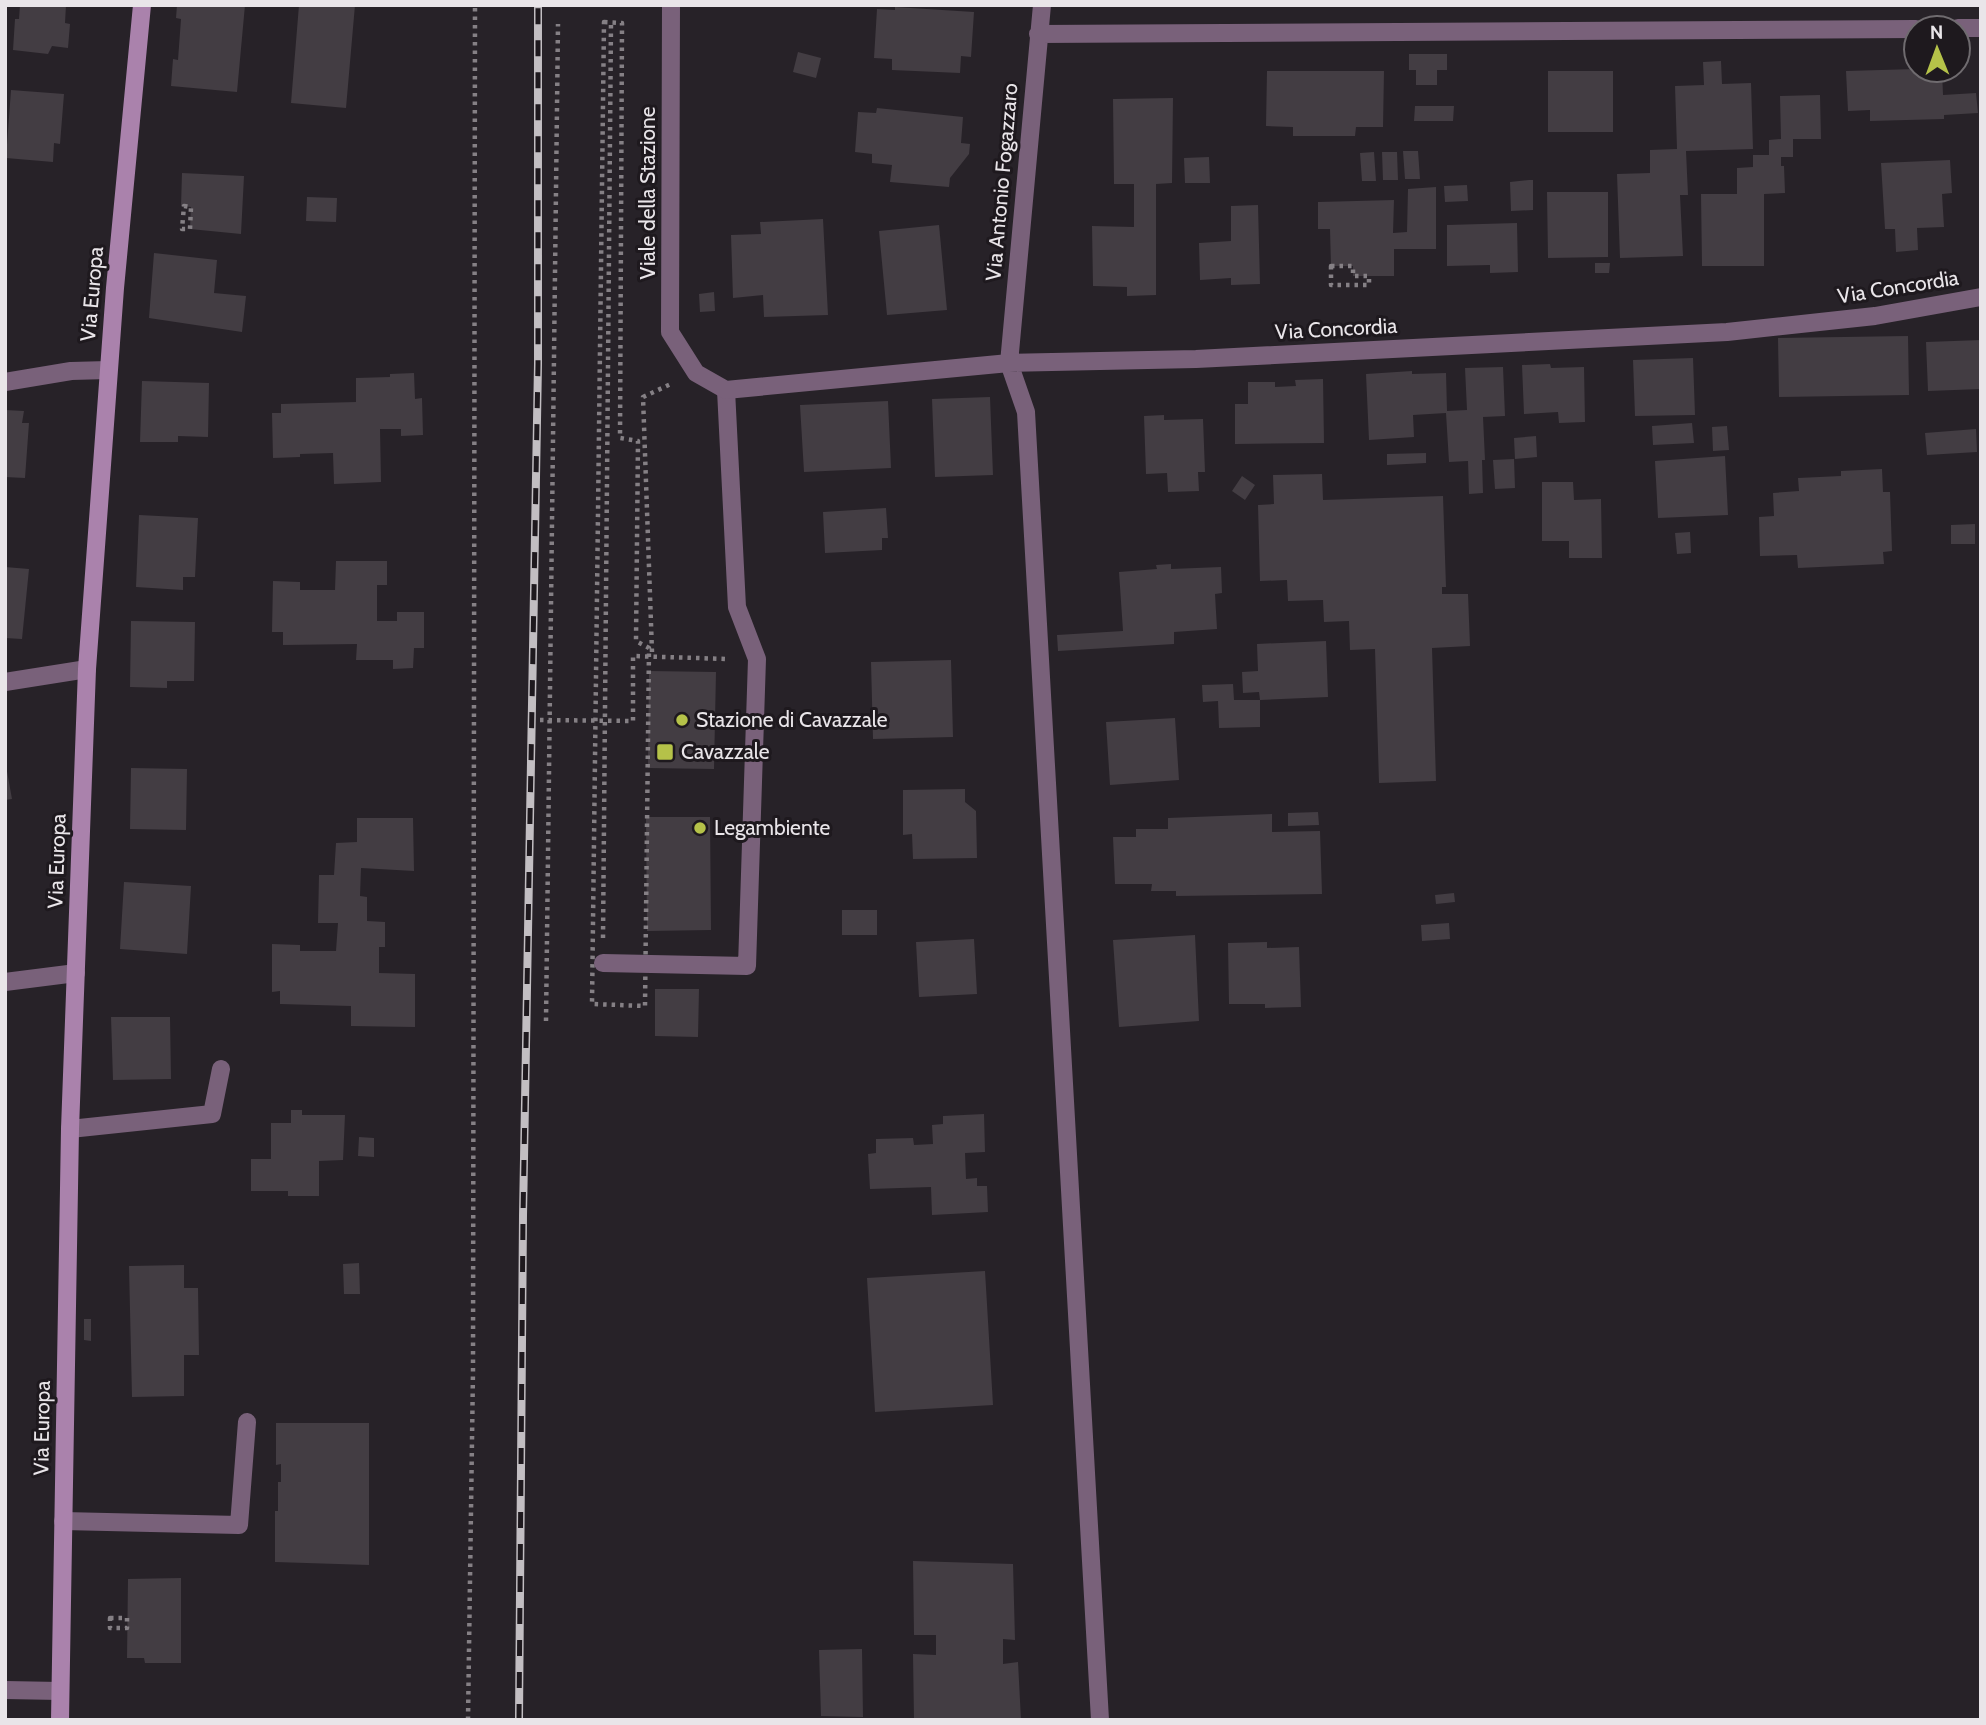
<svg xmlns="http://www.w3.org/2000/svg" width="1986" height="1725" font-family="Cabin,sans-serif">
<rect width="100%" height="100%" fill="#272228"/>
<path fill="#433d43" d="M20,5H66L65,23L70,24L68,48L52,46L48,54L13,50L15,19H19Z
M177,5H245L237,92L171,86L173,59L178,60L181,19L176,18Z
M299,5H355L346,108L291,103Z
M895,7L974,12L971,57L961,56L960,73L892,70V59L874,58L877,9L895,10Z
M798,52L821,58L816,78L793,72Z
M1409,54H1447V70H1437V85H1416V70H1409Z
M1721,61L1722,84L1751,83L1753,149L1686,151L1688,195H1680L1683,256L1620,258L1617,174L1650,173V150L1677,149L1675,86L1704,85L1703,62Z
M1916,69L1942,70L1943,95L1976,93L1978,113L1944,115V119L1870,121V110L1848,111L1846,71Z
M1267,71H1384L1383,127H1356L1355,136H1293V127L1266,126Z
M1548,71H1613V132H1548Z
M11,90L64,94L60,144L54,143L53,162L6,158Z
M1820,95L1821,139H1793V157H1781V166H1784L1785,193L1764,194V266H1702L1701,194H1737V168L1753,167V155H1769V140L1781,139L1780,96Z
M1173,98L1172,183L1156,184V295L1127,296V287L1093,286L1092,226L1134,227V184H1114L1113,99Z
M1415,106H1454L1453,121H1414Z
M877,108L963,117L961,143L970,144L969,154L950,178L949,187L890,182L892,165L872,163V154L855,152L858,112L876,113Z
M1403,151H1418L1420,179H1405Z
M1374,152L1376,181H1362L1360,153Z
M1382,152H1397L1398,180H1383Z
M1209,157L1210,183H1185L1184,158Z
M1950,160L1952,193L1942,194L1944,227L1917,228L1918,250L1896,252L1895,229H1885L1881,163Z
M182,173L244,176L241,234L190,229L191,207L181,206Z
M1529,180H1533V210L1511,211L1510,182Z
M1467,185L1468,201L1445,202L1444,186Z
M1436,187V249H1394V276H1353V266H1331L1330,229H1318V202L1394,200L1393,233L1407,232L1408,189Z
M1547,192H1608V257L1548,258Z
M307,197L337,198L336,222L306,221Z
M1258,205L1260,284L1231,285V278L1200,280L1199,243L1231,241V206Z
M823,219L828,315L764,317L763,295L733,298L731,235L761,234L760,222Z
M1517,223L1518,272L1490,273V265L1447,266V225Z
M939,225L947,310L887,315L879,231Z
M154,253L217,260L214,293L246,296L242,332L149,318Z
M1595,263H1610L1609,273H1595Z
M714,292L715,311L700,312L699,294Z
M1908,336L1909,395L1779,397L1778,338Z
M1981,340V389L1928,391L1926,342Z
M1693,358L1695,415L1635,416L1633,360Z
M1550,364L1551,368L1584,367L1585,422L1559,423L1558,412L1524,414L1522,365Z
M1503,367L1505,416L1483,417L1485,460H1482L1483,493L1469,494L1468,461L1449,462L1446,413L1413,415L1414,437L1369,440L1366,374L1412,371V374L1446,373L1447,411L1467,410L1465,368Z
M414,373L415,399L422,398L423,435L401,436V429H380L381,482L334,484L333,453L300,454V457L273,458L272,413H281V404L356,402V378L390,377V374Z
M1323,379L1324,443L1235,444V404H1248V382H1275V387L1296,386L1295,380Z
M142,381L209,383L208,437L178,436V442H140Z
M990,397L993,475L935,477L932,399Z
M888,401L891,468L804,472L800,405Z
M5,410L24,411L22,423H29L25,478L5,477Z
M1164,415V420L1203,419L1205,472H1198L1199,491L1168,492L1167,473L1146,474L1144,416Z
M1692,423L1694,443L1653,445L1652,426Z
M1727,426L1729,450L1713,451L1712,427Z
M1976,429L1977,452L1927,455L1925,433Z
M1536,436L1537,457L1515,459L1514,438Z
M1426,453V463L1387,465V454Z
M1725,456L1728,515L1658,518L1655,461Z
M1514,459L1515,488L1495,489L1493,460Z
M1882,469L1883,492H1890L1892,551L1883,552L1884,564L1798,568L1797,555L1760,556L1759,517L1774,516L1773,493L1799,491L1798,478L1841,476V471Z
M1322,474L1323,500L1443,496L1446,587H1442V594H1468L1470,646L1432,648L1436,781L1379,783L1375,649L1350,650L1349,621L1324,622L1323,600L1288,601L1287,580L1260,581L1258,505L1274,504L1273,475Z
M1242,476L1255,485L1245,500L1232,491Z
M1542,482H1573L1574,500L1601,499L1602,558H1569V541H1542Z
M886,508L888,538H882V550L825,553L823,512Z
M139,515L198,518L195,577H183V590L136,587Z
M1975,524V544H1951V525Z
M1690,532L1691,553L1677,554L1675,533Z
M336,561H387V585H377V621H397V612H424V648H414L413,668L393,669V660H356L357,644L283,645V632H272L273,581L300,582V590H335Z
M1171,564V569L1221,567L1222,593L1215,594L1217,629L1174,632V644L1058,651L1057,635L1123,631L1119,572L1157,569L1156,565Z
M5,567L29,569L22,639L5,638Z
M131,621L195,622L194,681H167V688L130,687Z
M1326,641L1328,697L1260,700L1259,692L1243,693L1242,672L1258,671L1257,644Z
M951,660L953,737L873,739L871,662Z
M649,671L716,672L714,769L648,768Z
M1233,684L1234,700H1260V727L1219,728L1218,701L1203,702L1202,685Z
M1175,718L1179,780L1110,785L1106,722Z
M5,760L12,799L5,800Z
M131,768L187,769L186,830L130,829Z
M965,789V802L976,811L977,858L913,859L912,834L903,835V790Z
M1318,812L1319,825L1288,826V813Z
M1272,814V832L1320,831L1322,894L1176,896V891H1151L1152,884H1115L1113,837H1136V829H1168V818Z
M646,817H710L711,930L647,931Z
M357,818H413L414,871L361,868L360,896L367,897V921L385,922V947H379V973L415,974V1027L351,1026V1006L280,1004V991L272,992V944L300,945V951H336L338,923H318L319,875H334L336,843L357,842Z
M124,882L191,886L187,954L120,949Z
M1454,893L1455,902L1436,904L1435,895Z
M842,910H877V935H842Z
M1449,923L1450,939L1422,941L1421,925Z
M1195,935L1199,1021L1119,1027L1113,940Z
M974,939L977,994L919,997L916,942Z
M1267,942V948L1299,947L1301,1007L1265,1008V1004H1229L1228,943Z
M655,989H699L698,1037L655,1036Z
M111,1017H170L171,1079L113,1080Z
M291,1110H302V1115H345L343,1160L319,1161V1196H288V1191H251V1159H271V1123H291Z
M984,1114L985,1152L965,1153L966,1179L977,1178V1186H987L988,1212L932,1215L931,1187L870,1189L868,1154L876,1153V1139L913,1138L914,1145L933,1144L932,1125L943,1124V1116Z
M359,1137L374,1138V1157L358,1156Z
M359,1263L360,1294H344L343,1264Z
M184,1265V1288H198L199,1355H184V1396L132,1397L129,1266Z
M985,1271L993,1405L875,1412L867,1278Z
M84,1319H91V1341L84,1340Z
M276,1423H369V1565L275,1562V1511H278V1482H281V1464L276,1465Z
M913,1561L1013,1564L1015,1640L1003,1639V1664L1018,1662L1021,1720H914L913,1654L936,1655V1635H914Z
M181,1578V1663H145L144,1658H127L128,1579Z
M862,1649L863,1717L821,1716L819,1650Z"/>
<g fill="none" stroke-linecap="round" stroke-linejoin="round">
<path stroke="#858085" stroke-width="4.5" stroke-dasharray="3.5 5" stroke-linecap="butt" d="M604,22L622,23L620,438L638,441L636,641L649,648L645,1006L592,1004Z
M184,206L191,207L190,229H182Z
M1331,266H1353V276H1369V285H1331Z
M652,652L643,397L673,383
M540,720L633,721V656L727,659
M603,938L611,22
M546,1021L558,24
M110,1618H127V1628H110Z
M468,1720L473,1371L475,5"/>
<path stroke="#79617a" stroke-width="18" d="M603,963L747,966L757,659L737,607L726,390
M63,1521L239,1525L247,1422"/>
<path stroke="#79617a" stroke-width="18" d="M671,5L670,332L696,373L726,390L1009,363L1196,359L1727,332L1875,316L1981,297
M1042,5L1009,363L1026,412L1100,1720
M1958,28H1981
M1038,34L1916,29
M5,382L71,371L108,370
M5,682L87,669
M5,982L76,973
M70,1129L212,1114L221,1069
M5,1690L60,1691"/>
<path stroke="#aa82ac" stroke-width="18" d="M60,1720L70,1129L87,669L115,288L142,5"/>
<g stroke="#c2bec2" stroke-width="8">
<path id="rail" d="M519,1720L523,1216L538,364V5"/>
</g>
<use href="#rail" stroke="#1e191e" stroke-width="5" stroke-dasharray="16" stroke-linecap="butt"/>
</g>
<g fill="#b5c249" stroke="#1e191e" stroke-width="2.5">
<circle cx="682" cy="720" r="7"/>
<rect x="656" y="743" width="18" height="18" rx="3.5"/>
<circle cx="700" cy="828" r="7"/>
</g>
<g text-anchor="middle" stroke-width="6" stroke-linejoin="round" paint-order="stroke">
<g font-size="21" fill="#e9e5e9" stroke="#1e191e">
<text transform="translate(1002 182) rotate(-85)" y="7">Via Antonio Fogazzaro</text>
<text transform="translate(648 193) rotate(-90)" y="7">Viale della Stazione</text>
<text transform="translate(1898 287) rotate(-9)" y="7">Via Concordia</text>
<text transform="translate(92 294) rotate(-85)" y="7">Via Europa</text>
<text transform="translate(1336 329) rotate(-3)" y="7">Via Concordia</text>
<text transform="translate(57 861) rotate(-88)" y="7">Via Europa</text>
<text transform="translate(42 1428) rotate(-89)" y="7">Via Europa</text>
</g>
<g font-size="21" fill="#e9e5e9" stroke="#1e191e" text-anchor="start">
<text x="696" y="727">Stazione di Cavazzale</text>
<text x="681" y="759">Cavazzale</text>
<text x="714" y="835">Legambiente</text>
</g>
</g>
<rect width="1986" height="1725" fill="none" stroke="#e9e5e9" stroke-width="14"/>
<g transform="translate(1937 49) rotate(359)"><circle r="33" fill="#1e191e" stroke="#6f6b6f" stroke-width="2"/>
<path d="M0-5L12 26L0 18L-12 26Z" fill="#b5c249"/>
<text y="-10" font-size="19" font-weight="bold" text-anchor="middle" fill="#e9e5e9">N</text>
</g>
</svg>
